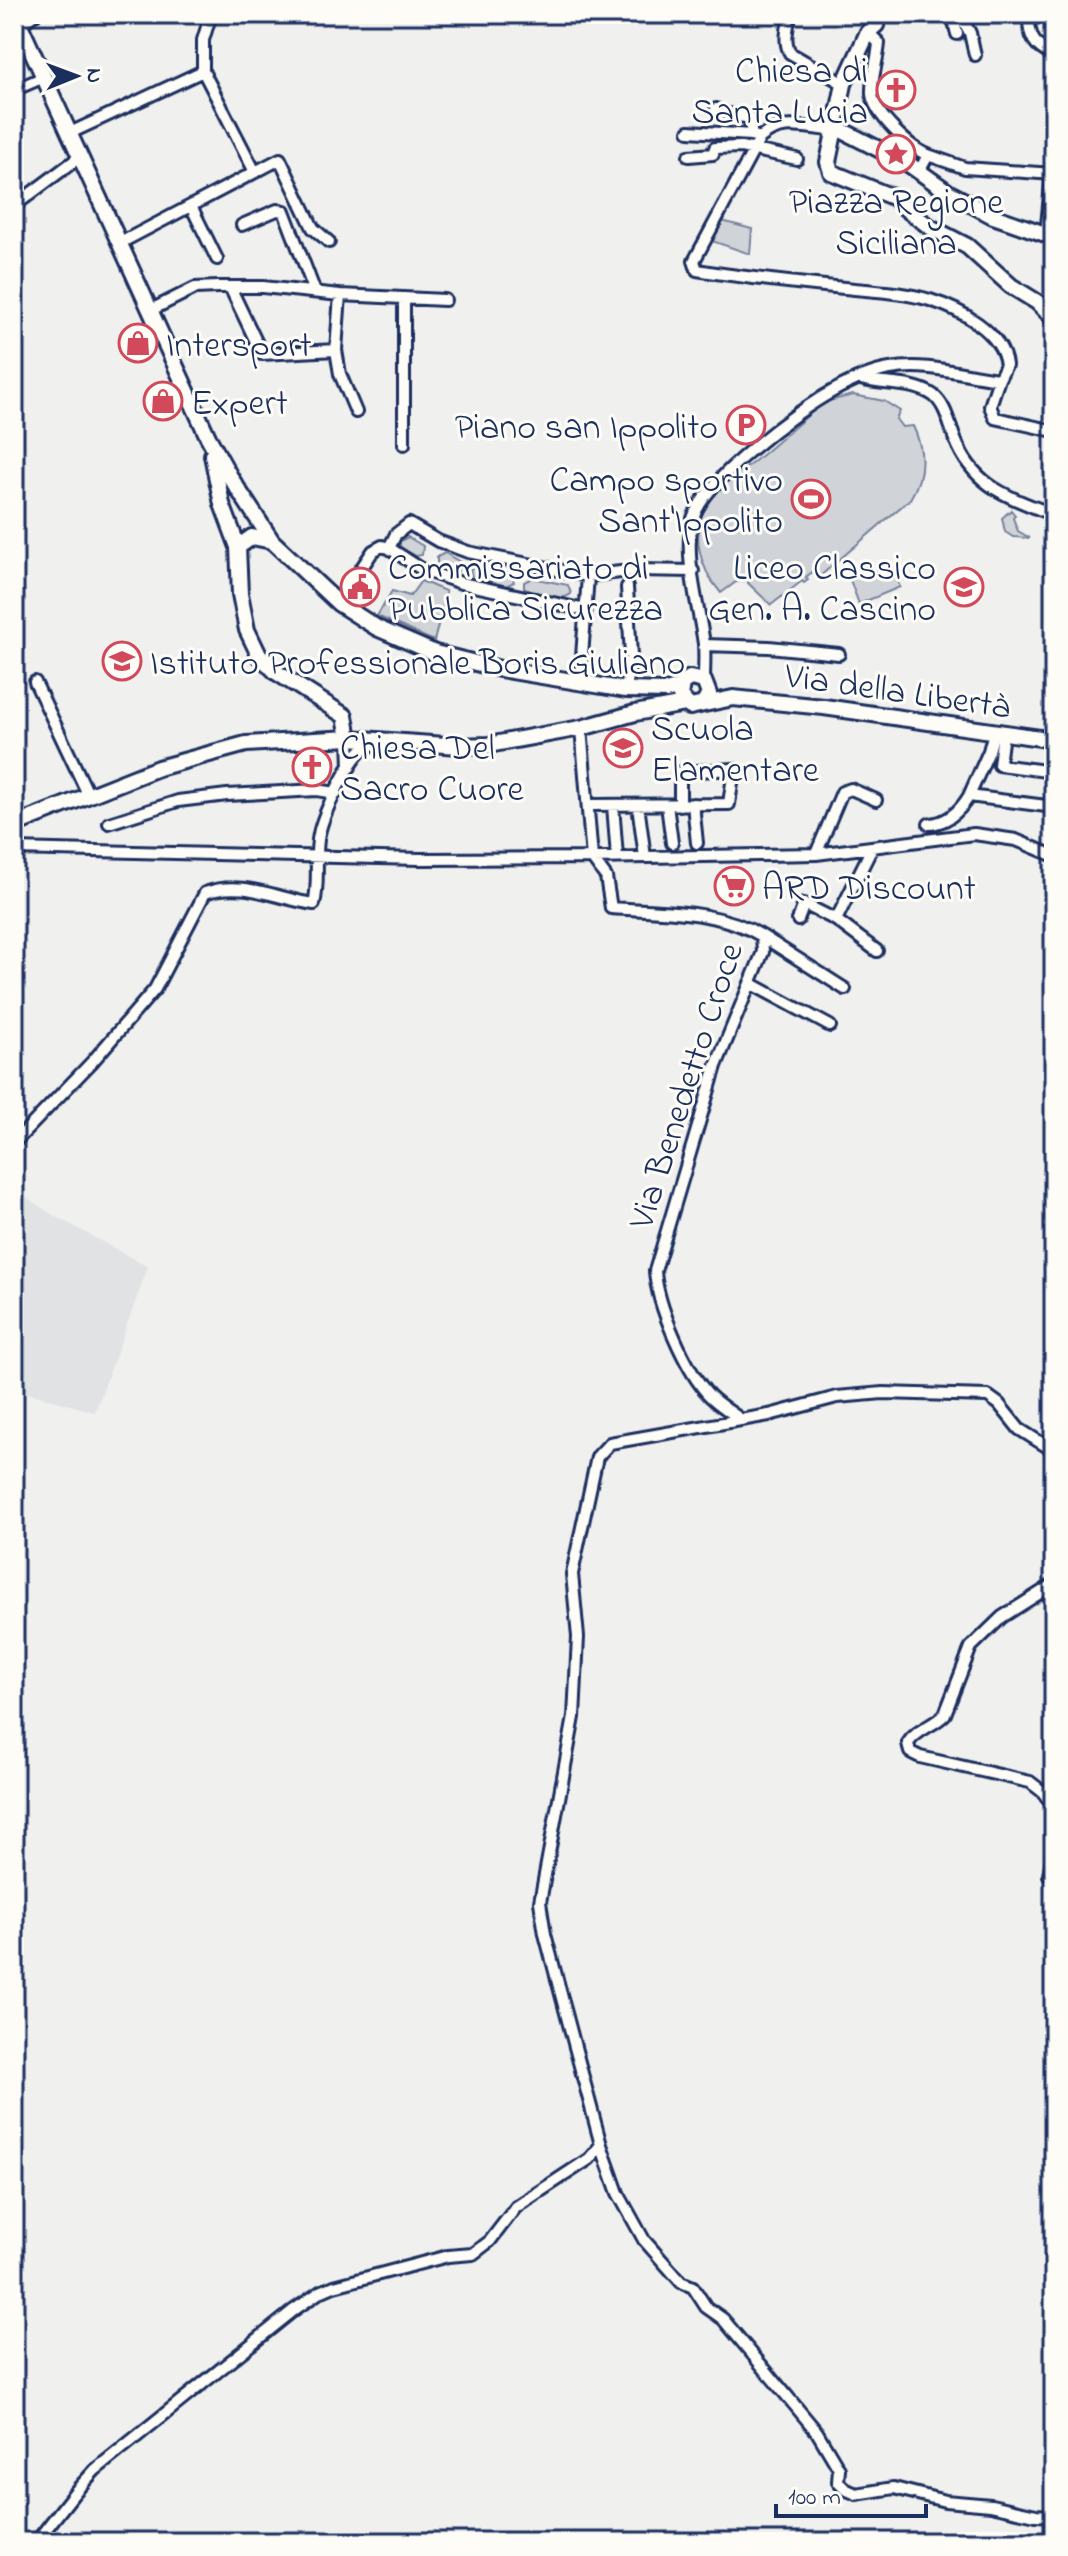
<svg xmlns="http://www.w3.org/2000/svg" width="1068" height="2556" font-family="'Indie Flower',sans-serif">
<rect width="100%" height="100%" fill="#f0f0ee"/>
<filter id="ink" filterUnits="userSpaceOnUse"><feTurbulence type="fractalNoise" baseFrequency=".0125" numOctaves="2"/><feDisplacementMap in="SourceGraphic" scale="16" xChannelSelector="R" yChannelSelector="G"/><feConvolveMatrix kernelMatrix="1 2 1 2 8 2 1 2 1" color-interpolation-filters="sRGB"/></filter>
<g filter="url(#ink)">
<path fill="#e0e2e3" d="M14,1189L53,1215L148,1267L95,1412L14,1389Z"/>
<path fill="#d0d3d8" stroke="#76819b" stroke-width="2" d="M722,221L752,229L750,254L712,241Z
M853,395L884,401L900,411L896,419L902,427L913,426C925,451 925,475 910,499L818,578L812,572L806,577L808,580L804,583L802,581L771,605L748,583L750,580L736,582L721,593C699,568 689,531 709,501C720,485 740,473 756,460C776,443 797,425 818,407L829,401Z
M1011,510L1015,515L1013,518L1018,531L1030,538L1013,537L1005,532L1002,518Z
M408,537L423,546L422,555L416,556L400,547V541Z
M445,553L460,562L458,571L453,573L437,563V557Z
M890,564L900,587L859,604L850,580Z
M478,565L512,574L514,582L506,586L472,578L470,569Z
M532,578L568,585L571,594C561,602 535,595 524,588V582Z
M421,581L445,591L446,594L434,641L377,616L392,591L410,596Z"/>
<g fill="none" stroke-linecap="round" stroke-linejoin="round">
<g stroke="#1b2f5e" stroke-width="16">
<path id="street" d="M211,14L203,40V71L255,172
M790,14C788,27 783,41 790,53L844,84
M952,14L957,34
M960,14L970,33L975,55
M1029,14C1028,36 1034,47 1054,56
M20,25L35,14
M868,32L879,43C878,59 871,78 872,94C874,114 910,148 928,155
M14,90L44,77
M716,109L722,113L751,118V135
M689,131L751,135L760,138
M70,133L203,71
M689,156L713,154L715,148L741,147L797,159
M919,172L928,155L965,168L1054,174
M14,206L81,156
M191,206L217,259
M242,225L277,210L284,211L315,292
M1046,235L1052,175
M120,243L280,159L313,228L329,242
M230,287L262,354L336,350
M340,295L336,350L340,374L356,412
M151,310L195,288L218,287H263L340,295L445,300
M14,366L17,374L14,375
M1053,375L1054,376
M861,379C884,386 912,381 933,395C946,405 949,424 955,439C974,488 1010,497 1054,515
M999,379L990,406L995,418L1054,431
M404,444V298
M338,603L373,551L382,546L389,548
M585,610L461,583L423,570L389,548L396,534L409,524L438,541L468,552L588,576L637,570L693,571
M704,645L769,647L839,654
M704,681C704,669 705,656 704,644C699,607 684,559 692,522C701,482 796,411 833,391C849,382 872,372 890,369C928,362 962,375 999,379L1006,365C1002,331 959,309 930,300C902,292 873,291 844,288C795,283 746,278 697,270L694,261L760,138C783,118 806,129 833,130
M35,682L89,796
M580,683L588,576
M626,690L631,656L627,587
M581,728L592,858L606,877L611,908C662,912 718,909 762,936L763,952L716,1066L655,1271C657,1305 686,1372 710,1396C719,1405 731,1412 740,1419
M994,732L989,751L969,796L1054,807
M1003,733L999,765L1054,772
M349,738L350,767
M693,804L697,843
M588,805L729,804L734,769L680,772V805
M613,805L617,857
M638,805L645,857
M667,805L672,843
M109,823L178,801L227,795L317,790L336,793
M929,824C948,823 960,811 969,796
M14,849L420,859L592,858L816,854L974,834L1016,840L1054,856
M816,854L842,792L851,789L876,800
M798,920L804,904L836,920L877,951
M836,920L872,848
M762,936L845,989
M750,983L830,1026
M14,1143L92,1062L155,989L205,893C242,879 277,899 314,904C320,881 314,856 319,834C323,814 347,764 362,750C367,746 374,745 379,741
M1054,1451L1019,1429L999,1404L988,1396L883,1393L837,1397L769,1415L610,1443L597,1457L572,1574L578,1637L574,1717L540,1902L545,1934L601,2145L618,2193L644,2240L681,2282L693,2287L706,2307L723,2319L817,2432L839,2469L838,2482L845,2489L856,2494L894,2488L945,2501L991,2505L1036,2515L1054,2516
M1054,1584L1002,1617L971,1647L945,1714C934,1726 917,1729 908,1743L910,1752L920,1757L1030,1782L1043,1792L1054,1807
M1049,1875L1054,1850
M36,2542L75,2492L95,2470L294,2310L320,2292L334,2286L448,2256L473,2254L490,2241L516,2207L589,2159L601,2145"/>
</g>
<g stroke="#1b2f5e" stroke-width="20">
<path id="secondary" d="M15,14L208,437L232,480L272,541L338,603L377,628L435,653L500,669L626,690L666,691L680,687
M880,14L876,25L868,32L844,84L828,162L831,172L895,198L906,209L930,227L967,246L1011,286L1037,302L1054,319
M833,130H841L910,165L948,192L993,216L1054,237
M212,455L222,504L238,547L240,594L247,630L259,655L276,672L345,716L349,738
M238,547L252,537L272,541
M704,703L709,694L704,681L690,678L682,683L680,696L690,707L733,698L824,707L1054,740
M14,825L158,768L246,744L349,738L459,746L488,745L581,728L635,713L685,704"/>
</g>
<use href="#street" stroke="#fdfcf7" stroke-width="10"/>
<use href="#secondary" stroke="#fdfcf7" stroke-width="14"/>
</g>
</g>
<defs>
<g id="church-ring" transform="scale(2)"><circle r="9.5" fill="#fdfcf7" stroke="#d1495b" stroke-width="1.5"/><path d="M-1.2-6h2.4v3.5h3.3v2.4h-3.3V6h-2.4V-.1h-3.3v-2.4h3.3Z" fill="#d1495b"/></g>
<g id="sight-ring" transform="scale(2)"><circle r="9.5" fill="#fdfcf7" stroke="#d1495b" stroke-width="1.5"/><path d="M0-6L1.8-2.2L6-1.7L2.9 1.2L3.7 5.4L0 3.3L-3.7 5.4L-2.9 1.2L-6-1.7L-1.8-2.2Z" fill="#d1495b"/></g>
<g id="shop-ring" transform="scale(2)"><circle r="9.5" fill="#fdfcf7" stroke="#d1495b" stroke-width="1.5"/><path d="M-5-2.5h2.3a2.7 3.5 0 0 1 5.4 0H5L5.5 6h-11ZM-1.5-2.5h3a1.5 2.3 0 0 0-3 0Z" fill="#d1495b"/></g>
<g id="parking-ring" transform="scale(2)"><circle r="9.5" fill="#fdfcf7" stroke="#d1495b" stroke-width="1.5"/><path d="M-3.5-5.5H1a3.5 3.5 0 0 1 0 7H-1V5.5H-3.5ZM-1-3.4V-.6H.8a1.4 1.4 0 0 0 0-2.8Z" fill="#d1495b"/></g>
<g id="stadium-ring" transform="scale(2)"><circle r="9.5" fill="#fdfcf7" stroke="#d1495b" stroke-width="1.5"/><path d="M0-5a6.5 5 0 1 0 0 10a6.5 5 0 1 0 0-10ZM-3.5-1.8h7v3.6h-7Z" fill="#d1495b"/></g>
<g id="civic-ring" transform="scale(2)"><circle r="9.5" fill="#fdfcf7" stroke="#d1495b" stroke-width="1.5"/><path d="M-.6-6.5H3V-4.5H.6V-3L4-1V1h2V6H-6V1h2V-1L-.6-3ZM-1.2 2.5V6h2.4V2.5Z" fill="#d1495b"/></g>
<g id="school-ring" transform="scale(2)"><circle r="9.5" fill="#fdfcf7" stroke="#d1495b" stroke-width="1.5"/><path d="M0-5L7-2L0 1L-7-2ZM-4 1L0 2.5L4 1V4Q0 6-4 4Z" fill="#d1495b"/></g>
<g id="supermarket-ring" transform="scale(2)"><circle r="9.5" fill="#fdfcf7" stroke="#d1495b" stroke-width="1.5"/><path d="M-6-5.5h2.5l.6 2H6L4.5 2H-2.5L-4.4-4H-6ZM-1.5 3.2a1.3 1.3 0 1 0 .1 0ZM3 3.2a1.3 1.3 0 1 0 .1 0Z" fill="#d1495b"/></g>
</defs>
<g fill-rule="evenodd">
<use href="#church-ring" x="896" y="90"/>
<use href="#sight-ring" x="896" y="154"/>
<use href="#shop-ring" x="138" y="343"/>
<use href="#shop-ring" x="163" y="401"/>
<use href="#parking-ring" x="746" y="425"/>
<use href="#stadium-ring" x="811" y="499"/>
<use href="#civic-ring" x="360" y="587"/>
<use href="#school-ring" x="964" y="587"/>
<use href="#school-ring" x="122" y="661"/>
<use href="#school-ring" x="623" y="748"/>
<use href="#church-ring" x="312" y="767"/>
<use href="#supermarket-ring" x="734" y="886"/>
</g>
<g text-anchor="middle" stroke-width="6" stroke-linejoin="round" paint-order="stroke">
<g font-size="36" fill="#1b2f5e" stroke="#fdfcf7" text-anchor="start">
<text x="868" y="82" text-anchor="end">Chiesa di<tspan x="868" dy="41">Santa Lucia</tspan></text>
<text x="896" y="213" text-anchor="middle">Piazza Regione<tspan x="896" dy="41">Siciliana</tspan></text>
<text x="166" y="356">Intersport</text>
<text x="191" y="414">Expert</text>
<text x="718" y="438" text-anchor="end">Piano san Ippolito</text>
<text x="783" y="491" text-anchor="end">Campo sportivo<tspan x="783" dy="41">Sant'Ippolito</tspan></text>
<text x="388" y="579">Commissariato di<tspan x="388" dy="41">Pubblica Sicurezza</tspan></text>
<text x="936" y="579" text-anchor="end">Liceo Classico<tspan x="936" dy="41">Gen. A. Cascino</tspan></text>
<text x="150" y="674">Istituto Professionale Boris Giuliano</text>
<text x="651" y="740">Scuola<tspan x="651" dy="41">Elamentare</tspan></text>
<text x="340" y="759">Chiesa Del<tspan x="340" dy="41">Sacro Cuore</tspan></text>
<text x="762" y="899">ARD Discount</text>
</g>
<g font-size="36" fill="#1b2f5e" stroke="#fdfcf7">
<text transform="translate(898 689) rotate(8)" y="13">Via della Libertà</text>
<text transform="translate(684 1085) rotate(-72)" y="13">Via Benedetto Croce</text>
</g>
</g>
<rect width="1068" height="2556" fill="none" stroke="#fdfcf7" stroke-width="48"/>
<rect x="24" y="24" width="1020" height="2508" fill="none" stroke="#1b2f5e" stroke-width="3" filter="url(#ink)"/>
<g transform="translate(76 76) rotate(89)" stroke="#fdfcf7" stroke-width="6" paint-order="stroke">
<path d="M0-6L14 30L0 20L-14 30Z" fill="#1b2f5e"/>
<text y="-12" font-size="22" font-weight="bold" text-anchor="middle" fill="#1b2f5e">N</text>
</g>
<path d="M776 2504v12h150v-12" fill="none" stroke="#1b2f5e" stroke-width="4"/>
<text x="788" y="2504" font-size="24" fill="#1b2f5e" stroke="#fdfcf7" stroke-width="6" paint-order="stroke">100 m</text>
</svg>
